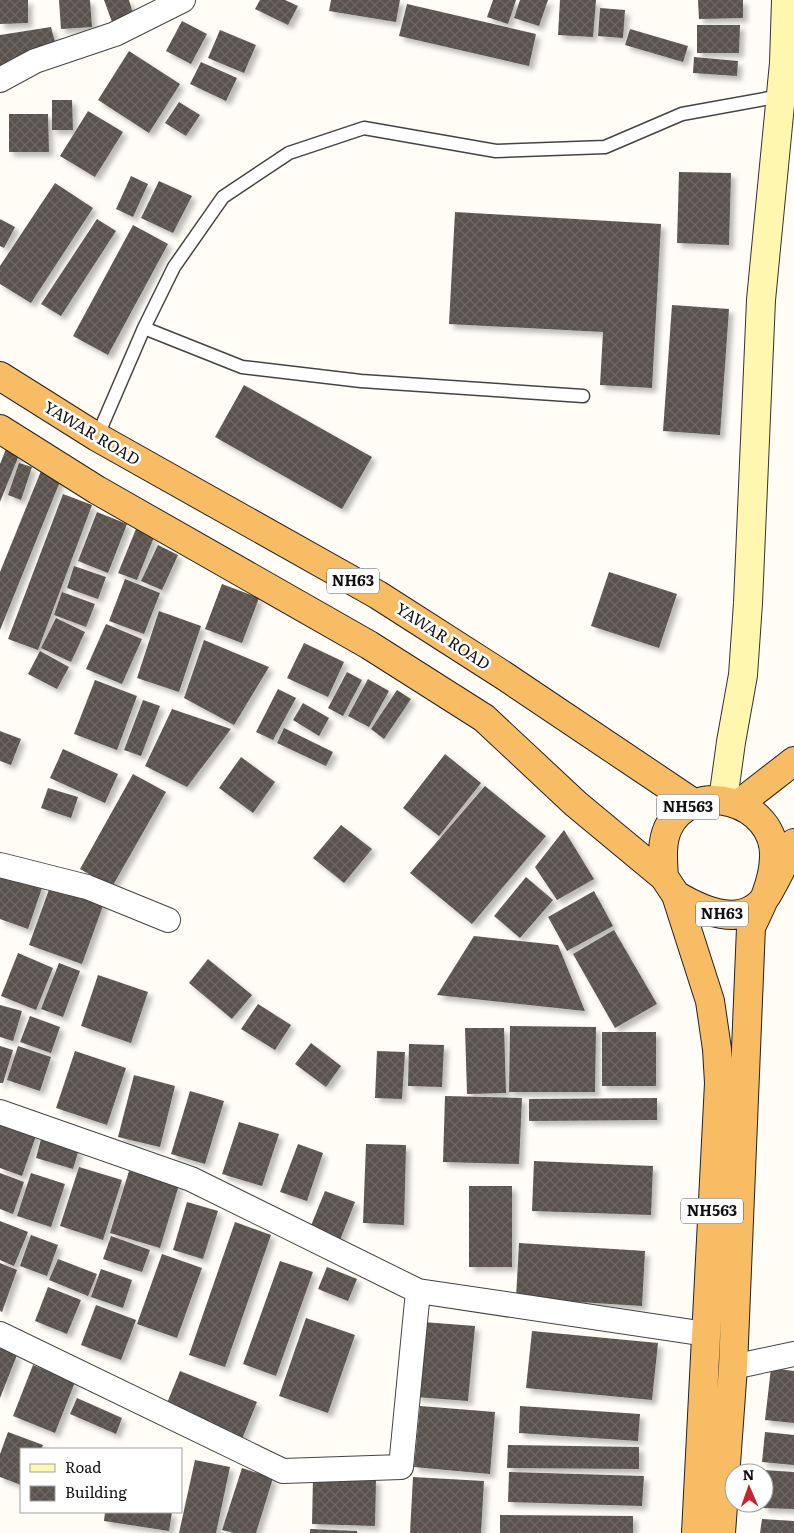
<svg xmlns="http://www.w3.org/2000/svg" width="794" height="1533" font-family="Literata,serif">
<defs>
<pattern id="building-cross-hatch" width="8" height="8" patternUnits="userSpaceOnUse" patternTransform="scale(1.25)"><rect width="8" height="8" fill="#5a524d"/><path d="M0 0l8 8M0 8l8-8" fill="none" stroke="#6d6662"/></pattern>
<filter id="shadow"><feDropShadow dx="4.5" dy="4.5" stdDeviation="2.5" flood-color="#0004"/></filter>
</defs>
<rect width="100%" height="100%" fill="#fffdf5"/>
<path fill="url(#building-cross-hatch)" filter="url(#shadow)" d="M0,0H28V23L0,24Z
M59,0H90L92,27L61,29Z
M104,0H129L133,14L112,22Z
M260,0H285L298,6L288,25L255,9Z
M331,0H400L396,22L329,11Z
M493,0H516L508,24L487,17Z
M520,0H548L539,26L514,18Z
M560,0H596L593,37L558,35Z
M698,0H743V18L699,19Z
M407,4L536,34L529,66L399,36Z
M600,8L625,10L623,38L598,36Z
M182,21L207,34L191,64L166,51Z
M697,25H740L739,53H697Z
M51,27L56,46L0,66V35Z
M630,29L688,46L683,62L625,45Z
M220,30L256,45L244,73L208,58Z
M129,51L180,84L149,133L98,100Z
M694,57L738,61L737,76L693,73Z
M201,62L237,78L226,101L190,84Z
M52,100H72L73,130H52Z
M179,102L200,115L186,136L165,123Z
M88,111L123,132L95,177L60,156Z
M9,114H48L49,152H9Z
M679,172L731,173L729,245L677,243Z
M131,176L148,184L133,217L116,209Z
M159,181L192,196L173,233L141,218Z
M55,183L93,208L31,303L0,284V266Z
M455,212L661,224L652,388L600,385L603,332L449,324Z
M0,219L15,227L4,248L0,246Z
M97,219L116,231L61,316L41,304Z
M133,225L168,244L108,355L73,336Z
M672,305L729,309L720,435L663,431Z
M244,385L372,457L342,509L215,437Z
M6,449L19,455L0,502V464Z
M19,463L32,467L21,500L8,495Z
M41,471L61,479L0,630V572Z
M63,494L92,505L38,650L8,639Z
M97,512L127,524L108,573L78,561Z
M136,529L154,537L137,580L118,573Z
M158,545L178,555L162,590L141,581Z
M74,566L106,577L98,599L67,588Z
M609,572L677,594L659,648L591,626Z
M125,579L160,593L144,634L109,621Z
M222,584L259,598L242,643L205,629Z
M62,592L95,604L86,627L54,615Z
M159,611L201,626L179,692L137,678Z
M56,618L85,632L71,662L41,648Z
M106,624L142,639L122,684L86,669Z
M204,640L269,667L234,725L184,698Z
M304,643L344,662L328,697L287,678Z
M40,651L69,667L57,689L28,674Z
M347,672L362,680L343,716L328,708Z
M368,679L389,691L369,727L348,716Z
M95,680L137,696L117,750L74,734Z
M278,689L296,698L273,740L256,732Z
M397,690L411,699L384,739L371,729Z
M143,700L160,706L141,756L124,750Z
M303,703L329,718L319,736L293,720Z
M172,709L231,729L187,787L145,766Z
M284,728L333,752L326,766L277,743Z
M0,731L21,739L11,765L0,761Z
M63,749L118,774L105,803L50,778Z
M445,754L481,783L439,836L403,808Z
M241,757L275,782L253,813L219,788Z
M133,774L166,792L112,887L80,869Z
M485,786L546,836L472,924L410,873Z
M48,788L78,797L71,818L41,808Z
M341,825L372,849L344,883L313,858Z
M564,830L594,879L557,900L535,867Z
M0,872L43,885L28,929L0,919Z
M526,877L553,900L520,938L494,916Z
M51,884L104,903L82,964L29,945Z
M594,891L613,926L567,951L548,917Z
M614,930L657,1004L615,1028L573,954Z
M474,936L558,945L585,1011L437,995Z
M18,953L53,968L36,1010L1,996Z
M208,959L252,995L232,1019L189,983Z
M59,963L80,971L63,1017L41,1009Z
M98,975L148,992L131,1043L81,1026Z
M258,1004L291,1025L275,1050L241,1029Z
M0,1005L22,1011L13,1041L0,1037Z
M30,1016L60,1027L51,1053L20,1042Z
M510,1026L596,1027L595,1092H509Z
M465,1028H504L506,1093L467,1094Z
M602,1032H656V1086H602Z
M311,1043L341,1066L326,1087L295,1064Z
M409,1044L444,1045L442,1087L408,1086Z
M0,1046L13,1050L3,1083H0Z
M18,1046L51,1057L40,1091L7,1080Z
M75,1051L126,1068L107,1125L56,1108Z
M377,1051L405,1052L402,1099L375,1098Z
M134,1075L175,1086L160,1147L118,1137Z
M190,1091L224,1101L205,1164L171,1154Z
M445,1096L522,1098L519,1164L443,1162Z
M657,1098V1120L529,1121V1099Z
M0,1116L38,1130L22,1176L0,1168Z
M239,1122L279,1134L262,1186L222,1174Z
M41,1139L79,1149L73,1169L36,1158Z
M298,1144L323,1153L307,1201L280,1192Z
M366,1144L406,1145L404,1225L363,1223Z
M534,1161L653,1166L651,1215L532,1211Z
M79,1167L122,1180L103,1240L60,1226Z
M129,1171L179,1185L160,1248L110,1233Z
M0,1173L24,1182L13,1214L0,1209Z
M31,1173L65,1184L51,1227L17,1216Z
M469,1186H512V1267H469Z
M325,1191L355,1202L340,1240L310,1228Z
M187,1202L218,1211L203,1259L173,1250Z
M0,1221L28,1232L14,1266L0,1260Z
M235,1222L271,1235L225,1367L189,1355Z
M31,1235L58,1245L47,1276L20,1266Z
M111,1236L150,1250L142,1272L103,1259Z
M519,1243L645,1251L642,1306L516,1298Z
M162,1254L202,1268L177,1338L137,1324Z
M58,1259L97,1274L88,1296L49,1280Z
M280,1261L313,1272L276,1376L243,1364Z
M0,1263L17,1270L2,1312L0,1311Z
M327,1267L357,1279L348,1301L318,1289Z
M101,1269L132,1280L123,1308L91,1297Z
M48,1287L81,1300L67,1334L35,1321Z
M96,1305L136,1320L121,1360L81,1345Z
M306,1318L355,1335L328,1413L279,1396Z
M423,1322L475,1326L468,1401L416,1397Z
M532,1331L658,1343L652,1400L526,1388Z
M0,1348L17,1355L0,1398Z
M33,1365L75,1382L55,1433L13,1416Z
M771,1368L794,1371V1423L765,1420Z
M180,1371L257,1402L242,1439L165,1408Z
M77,1398L122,1418L116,1434L70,1414Z
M420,1406L495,1412L490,1474L414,1467Z
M520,1406L640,1414L638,1441L519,1433Z
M8,1432L43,1445L41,1449H21V1485L0,1477V1454Z
M765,1432L794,1435V1465L762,1462Z
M508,1445L639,1447V1469L507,1468Z
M195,1460L230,1467L216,1533H179Z
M242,1468L273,1478L256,1533H234L222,1530Z
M764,1470L794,1472V1509L763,1508Z
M509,1472L644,1476L642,1506L508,1502Z
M413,1477L484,1481L481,1533H410Z
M313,1478L376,1479L375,1526L312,1524Z
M105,1512H172L169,1531L104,1521Z
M500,1515L633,1516V1533H500Z
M762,1519L794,1521V1533H760Z
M310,1529L357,1531V1533H310Z"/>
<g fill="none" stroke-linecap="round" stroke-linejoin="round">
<g stroke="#444" stroke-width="15">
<path id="service" d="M144,328L242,367L361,381L583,396
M97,437L144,328L174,267L223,197L289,153L364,128L496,151L605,147L682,114L781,96"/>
</g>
<g stroke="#444" stroke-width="26">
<path id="minor" d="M0,80L35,61L115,34L183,0
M0,865L87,887L168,920
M0,1112L191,1179L418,1291L706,1334
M0,1334L283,1471L401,1467L418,1291
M733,1367L794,1354"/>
</g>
<g stroke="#333" stroke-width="30">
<path id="secondary" d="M723,800L731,742L743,675L748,603L761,300L784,63L786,0"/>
</g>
<g stroke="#222" stroke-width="30">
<path id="trunk" d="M0,376L97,437L378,595L503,675L695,804
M0,429L97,490L369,645L484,718L576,804L664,877L676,895L710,1001L717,1049L719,1083L696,1533
M740,803L794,761
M664,877C663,861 661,843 668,828C692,777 777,801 774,858C773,883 762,905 751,927L733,1367L721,1533
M676,895C703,911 745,930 767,895C777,879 785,860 794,843"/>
</g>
<use href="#service" stroke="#fff" stroke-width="12"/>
<use href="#minor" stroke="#fff" stroke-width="24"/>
<use href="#secondary" stroke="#fff6b0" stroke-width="28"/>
<use href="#trunk" stroke="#f7bc64" stroke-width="28"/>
</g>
<g text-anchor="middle" stroke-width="5" stroke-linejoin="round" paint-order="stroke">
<g fill="#fff" stroke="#585858" stroke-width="1">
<rect x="327" y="568.5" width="52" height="25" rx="4"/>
<rect x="657" y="794.5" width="62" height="25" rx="4"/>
<rect x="696" y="901.5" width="52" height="25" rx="4"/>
<rect x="681" y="1198.5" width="62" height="25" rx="4"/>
</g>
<g font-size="15" font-weight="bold" fill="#111">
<text x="353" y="586">NH63</text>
<text x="688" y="812">NH563</text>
<text x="722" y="919">NH63</text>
<text x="712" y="1216">NH563</text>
</g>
<g font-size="16" fill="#111" stroke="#fff">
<text transform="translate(92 433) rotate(31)" y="6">YAWAR ROAD</text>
<text transform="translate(443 636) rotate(33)" y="6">YAWAR ROAD</text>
</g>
</g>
<rect x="20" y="1448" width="162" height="65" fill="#ffffff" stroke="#a0a0a0"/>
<rect x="30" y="1464" width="25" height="8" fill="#fff6b0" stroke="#a0a0a0"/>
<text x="65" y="1473" font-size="15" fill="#111111">Road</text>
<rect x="30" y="1486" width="25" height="15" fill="url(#building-cross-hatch)" stroke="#a0a0a0"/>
<text x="65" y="1498" font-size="15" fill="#111111">Building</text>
<g transform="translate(749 1488) rotate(358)"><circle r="24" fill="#ffffff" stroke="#a0a0a0"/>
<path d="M0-4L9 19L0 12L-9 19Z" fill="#c4262e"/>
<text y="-8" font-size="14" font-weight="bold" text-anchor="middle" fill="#111111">N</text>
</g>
</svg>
